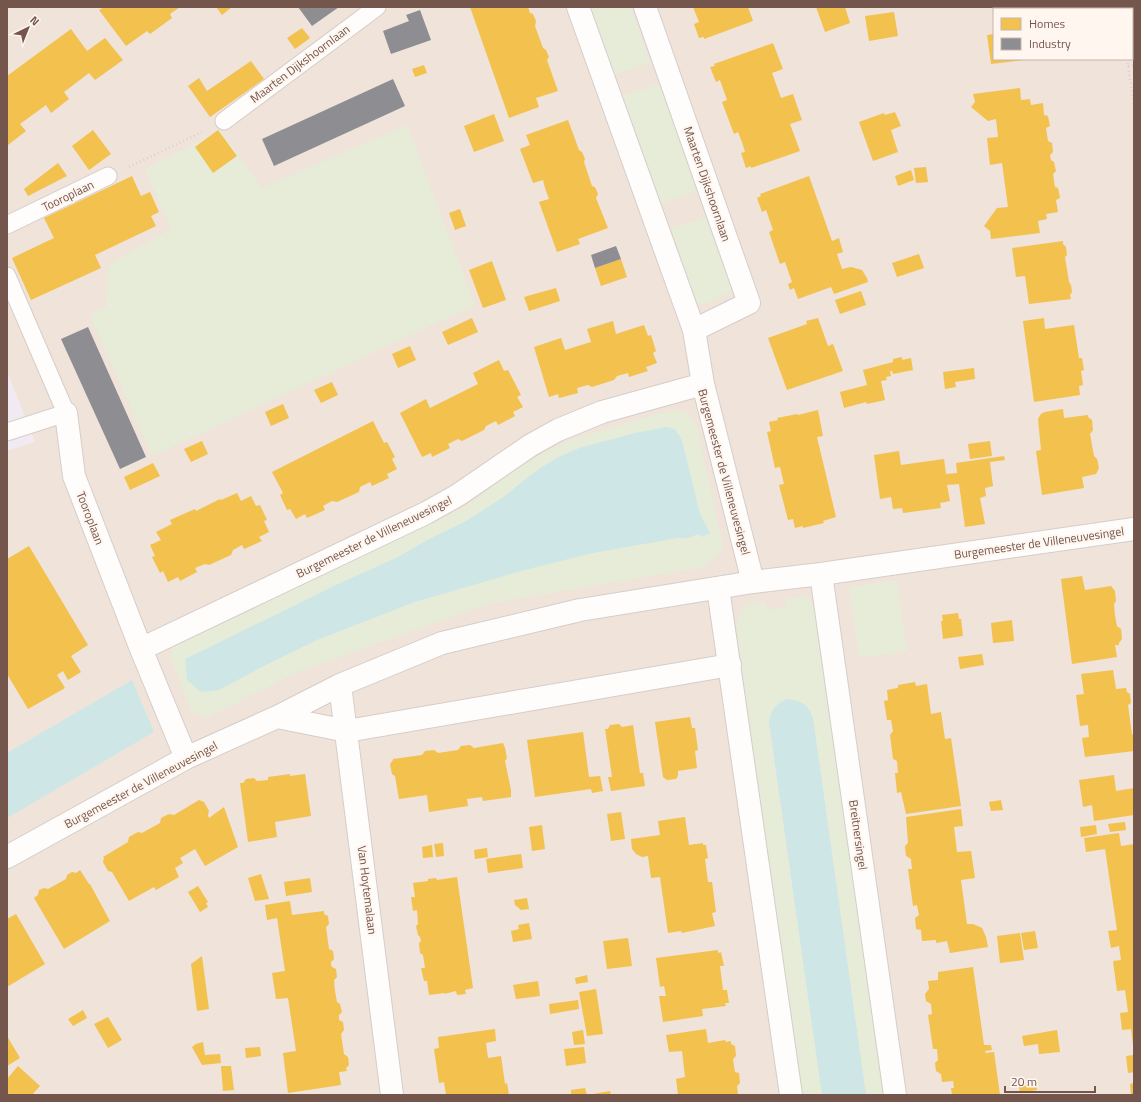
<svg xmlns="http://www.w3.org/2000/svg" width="1141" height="1102" font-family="'Titillium Web',sans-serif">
<rect width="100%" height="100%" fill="#f7f1ec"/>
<path fill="#efe3da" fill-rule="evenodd" d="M7,7H1134V1095H7ZM994,9H1132V59H994Z"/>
<path fill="#f2eaf3" d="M7,371L35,442L7,451Z"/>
<path fill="#e6ecd8" d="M590,7H631L650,63L612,75Z
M659,84L697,191L659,205L621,96Z
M407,125L475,305L152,456L90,315L106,307L109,265L171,229L145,170L220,130L262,188Z
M709,216L733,289L725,295L704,305L695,301L671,228Z
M685,411L697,426L723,548L704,567L488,604L300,671L207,718L192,712L170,656L173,647L465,507L523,463L570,440L659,413Z
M897,580L907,651L859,658L849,587Z
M805,596L811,602L816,610L885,1095H866L813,718L769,722L822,1095H801L736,625L741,611L745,605L765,602L766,610L786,607L785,599Z"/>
<path fill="#cee7e6" d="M667,427L675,429L682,440L700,514L710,533L702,537L699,534L688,538H678L593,553L521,571L415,602L317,640L260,668L219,690L201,692L187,680L185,659L338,584L396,558L429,539L466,521L502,498L536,471L558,457L579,448L635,433Z
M132,680L154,732L7,818V753Z
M787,699C801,701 808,703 813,718L866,1095H822L769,722C772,709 774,705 787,699Z"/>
<path fill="#f2c14e" d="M104,7H180L170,14L172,18L150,34L147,31L126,46L99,10Z
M216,7H232L222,15Z
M470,7H528L530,13L533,14L536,21L535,26L543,48L546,50L549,57L547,60L558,91L536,98L539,107L509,118Z
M693,7H748L753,21L704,39V37L699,38L694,24L699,22Z
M816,7H845L850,23L825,32Z
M894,12L898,36L869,41L865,16Z
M302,28L310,38L295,49L287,38Z
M71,29L87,51L105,38L123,60L95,80L89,73L64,92L69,99L51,113L46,105L20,124L26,131L8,145L7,76Z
M994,34V59L1024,60L991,64L987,35Z
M773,43L783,69L772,73L781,98L793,94L802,120L790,124L800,151L751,168V166L746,168L741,153L745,152L742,142L738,132L734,134L722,102L727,100L720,80L716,82L710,67L715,66L714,64Z
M251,61L264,79L210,117L188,86L199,78L207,91Z
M424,65L427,73L415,77L412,69Z
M1020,88L1021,100L1030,99L1031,105L1043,103L1044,115L1048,116L1050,126L1046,128L1048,141L1052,143L1053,152L1050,155L1051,160L1054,162L1056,171L1053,174L1055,187L1058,188L1060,198L1056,200L1058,212L1046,214L1047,219L1038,221L1040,233L991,239L990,231L984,226L997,208L1008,207L1002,163L990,165L987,138L998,137L996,119L988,121L971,107L975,102L973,94Z
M895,112L901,126L891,130L898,152L873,161L859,122L884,113L885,115Z
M494,114L504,141L474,152L464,126Z
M568,120L579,150L582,152L585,159L584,162L592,186L595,187L598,194L596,198L608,228L578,239L580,244L557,252L539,202L549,199L545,188L543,180L533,183L520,149L530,145L526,135Z
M93,130L111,154L89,170L72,146Z
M218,130L237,156L213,173L195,147Z
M58,163L67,176L28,196L24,189Z
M926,167L928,182L916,183L914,168Z
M911,170L914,180L898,186L895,176Z
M132,176L141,196L150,192L159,212L151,216L156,226L95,255L101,268L31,300L12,258L54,238L44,218Z
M809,176L832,241L839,238L843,252L837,254L842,269L851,267L862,270L867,278L868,282L834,294L831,287L798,299L794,288L790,290L788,284L792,282L785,262L780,264L769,232L773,230L766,210L762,212L757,198L761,196L760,194Z
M460,209L466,226L455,230L449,213Z
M1063,241V244L1066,247L1067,255L1065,257L1069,282L1071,285L1072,292L1070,295L1071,299L1029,304L1025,276L1016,277L1012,248Z
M919,254L924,268L897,277L892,263Z
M621,259L627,277L601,286L595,268Z
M492,261L506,300L483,308L469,270Z
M556,288L560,301L529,311L524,297Z
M861,291L866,305L840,314L835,300Z
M472,318L478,332L448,345L442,332Z
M818,318L828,346L833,344L843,371L787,390L768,338L807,324L806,321Z
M1044,318L1045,329L1074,325L1079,358H1082L1084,370L1081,371L1083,385L1079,386L1080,395L1034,402L1023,321Z
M613,321L616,334L644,325L648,336L651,335L656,351L653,353L657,363L646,367L648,371L629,377L628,373L617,376L614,380L592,387L588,385L577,388L578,393L559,398L558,394L549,397L534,347L561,338L565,350L591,342L587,329Z
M410,346L416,360L398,368L392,354Z
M902,357V360L911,358L913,370L893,374L892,371H890L891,376L886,377L887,380L881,381L885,400L867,404L866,402L844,408L840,392L867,385L863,370L893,362V359Z
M499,360L504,371L508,370L521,395L517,397L523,407L513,412L515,416L498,425L496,421L486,426L484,430L462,441L458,439L448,444L450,448L432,457L431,453L422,457L400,413L426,399L430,408L478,384L473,373Z
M974,368L975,379L955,382L956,387L945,389L943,372Z
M332,382L338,395L321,403L314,390Z
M283,404L289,418L271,426L265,412Z
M1063,409L1064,418L1088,415V417L1092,420L1093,430L1090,434L1094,456L1097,459L1099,468L1096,474L1082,477L1084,488L1042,495L1036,451L1041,450L1038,419L1041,414L1045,412Z
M818,410L823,436L817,437L836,517L823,521L824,523L803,528V526L795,528L793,519L788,520L779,485L784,484L780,467L775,468L767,432L771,431L769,422L778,420L777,418L797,414L798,415Z
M373,421L384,443L387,442L395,457L392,459L397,469L387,474L389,478L372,486L370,482L360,487L359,492L337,502L332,501L323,506L325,510L307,518L305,514L296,519L290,509L287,510L280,495L283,493L272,472Z
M202,441L208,454L191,462L184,449Z
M990,441L992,456L970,459L968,444Z
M899,451L901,465L944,459L946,474L957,473L956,463L1004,456L1005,460L990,462L993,486L985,488L986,496L980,498L985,524L965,527L959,484L947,485L950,501L940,503L941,508L903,513L902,508L893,509L891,497L880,499L874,455Z
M153,463L160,476L130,490L124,477Z
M237,493L241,501L251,496L256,506L260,505L267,520L264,521L269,532L259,537L262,541L244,549L242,545L233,550L231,555L209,565L205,564L195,568L197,572L180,581L178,577L168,582L163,571L160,573L152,557L155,556L150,545L161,540L156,532L172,524L170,520L195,509L196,511L220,499L221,500Z
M29,546L88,645L71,656L81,672L68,680L63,671L57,675L65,688L28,709L7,674V559Z
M1082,576L1085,590L1111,586L1115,591L1116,601L1114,604L1115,616L1117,626L1121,629L1122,639L1119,643V645H1115L1117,657L1072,664L1061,579Z
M958,613L959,619H961L963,636L943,639L941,621H943L942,615Z
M1012,620L1014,641L993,643L991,623Z
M982,654L984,665L960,669L958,657Z
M1113,670L1116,689L1126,688L1127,692L1130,694L1131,703L1128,705L1132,734L1134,735V751L1085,757L1082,738L1089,737L1088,725L1080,726L1076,695L1084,694L1081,674Z
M915,682L916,686L927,684L931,714L941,712L945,739L951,738L961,806L906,814L901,792L897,793L895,773H898L897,761L893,759L890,735L893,731L891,720H887L884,701L888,700L887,690L898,688V685Z
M690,717L692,728H695L698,750L695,751L697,768L678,771V776L676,779L667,780L663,777L655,722Z
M619,724L622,727L633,725L640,773H643L645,786L611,791L608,777H612L605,729H608L610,725Z
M583,732L589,777L600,776L603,791L592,793L591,789L535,797L527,740Z
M503,743L505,748L507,758L505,761L511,790V797L483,801L482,797L467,799L468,806L429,812L427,795L399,799L395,776L392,774L390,764L393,760V759L422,755L425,751L434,750L438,753L458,750L461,746L470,745L474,748Z
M290,774V776L305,774L311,816L275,822L277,837L248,842L240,783H243L246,779L254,778L257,781L268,780V777Z
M1114,775L1116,791L1134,788V815L1094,821L1092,805L1083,807L1079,780Z
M199,800L204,802L209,811L208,815L209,818L224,807L238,847L205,866L195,849L180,858L183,863L175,868L179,877L156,890L154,887L129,901L112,872L108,871L103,862L104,858L103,857L128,842L129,837L138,832L142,833L160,823L161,818L169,814L174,815Z
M1001,800L1003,810L991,811L989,802Z
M961,809L963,826L954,827L957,852L971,851L975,878L961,880L967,924H973L982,928L986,937L988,947L950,953L947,941L936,943V940L922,941L921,930L916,929L915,918L919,915L917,905L913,906L908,869H912L911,859L906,856L905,846L908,843L906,817Z
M621,812L625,839L611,841L607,814Z
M685,817L689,845L703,843V845H706L708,858L705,859L708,882H712L716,912L712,913L715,926L682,933L681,931L668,933L660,877L651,878L648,856L642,857L636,854L632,849L631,839L660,835L658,821Z
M1125,822L1126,830L1110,832L1108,824Z
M542,825L545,849L532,851L529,827Z
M1096,825L1097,834L1081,837L1080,827Z
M1119,833L1121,846L1134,844L1133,1045L1131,1029L1122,1030L1120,1013L1128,1012L1125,990L1117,991L1113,961L1121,960L1119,946L1111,948L1108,931L1117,930L1105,849L1086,852L1084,838Z
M443,843L444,856L436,857L434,844Z
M432,845L433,857L423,858L422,847Z
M487,848L488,857L475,859L474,850Z
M521,854L523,868L488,873L486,859Z
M80,870L89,884H90L110,921L64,949L34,898L38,895L39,890L44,888L48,889L66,879L67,875L72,872L76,873Z
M261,874L269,899L255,901L248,878Z
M457,877L473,988L465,990L466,994L457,995L456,991L444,994L445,993L429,995L427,981H424L421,968H425L423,955L420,953L419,943L421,941L420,937L418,935L416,926L418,924L417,910L413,911L411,897H415L413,883L428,881V879L436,878L437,880Z
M310,878L312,892L286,896L284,882Z
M198,886L208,902L206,903L208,907L200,912L188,892Z
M527,898L529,909L521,910L515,905L514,900Z
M290,901L292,915L324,911V914L328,916L329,924L326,927L329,949L333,951L334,959L331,962V965L332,967L336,969L337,977L334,980L335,991L337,1002L340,1004L342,1012L339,1015V1020L343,1022L344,1030L341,1034L344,1054L348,1057L349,1065L346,1068L347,1071L339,1072L341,1085L288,1093L283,1053L296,1051L288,998L276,999L272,973L285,971L277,918L267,920L265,905Z
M16,914L45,964L7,987V919Z
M529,923L532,939L513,942L511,931L519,929L518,925Z
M1035,931L1038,948L1024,950L1021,933Z
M1020,933L1024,960L1000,963L997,936Z
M628,938L632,966L607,969L603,941Z
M718,950V953L721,952L724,966H720L723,990H727L729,1003H725L726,1006L702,1009L703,1016L663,1022L659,996H666L664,986L660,987L656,958Z
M202,956L209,1009L197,1011L191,964Z
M973,967L984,1045H991L992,1050L985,1051L986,1053L994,1052L1000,1095H952L951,1088H954L953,1081L942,1082L941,1074L936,1071L935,1063L938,1060L937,1049H933L928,1015L932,1014L931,1004L926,1001L925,994L929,989L928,981L938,980V972Z
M587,975L588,982L576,984L575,978Z
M538,981L540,996L516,999L513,985Z
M596,989L603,1034L587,1036L579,992Z
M578,1000L579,1009L550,1014L549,1004Z
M83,1010L87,1018L73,1026L68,1019Z
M108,1017L122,1040L108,1048L94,1024Z
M495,1029L496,1041L486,1043L488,1058L501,1056L505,1084L507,1083L509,1095H446L444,1082L439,1083L434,1049L439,1048L438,1037Z
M706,1029L708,1043L725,1040L726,1042L731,1041V1044L735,1046L736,1056L733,1059L735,1072L739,1073L740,1083L737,1086L738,1095H678L676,1079L685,1077L682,1051L669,1052L666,1035Z
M583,1030L585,1044L574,1045L572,1032Z
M1057,1030L1060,1052L1039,1054L1038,1044L1024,1046L1022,1036Z
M7,1036L20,1058L7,1066Z
M203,1042L205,1055L220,1054L221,1063L202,1065L192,1047L196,1044Z
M260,1047L261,1056L246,1058L245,1048Z
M584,1047L586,1063L566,1066L564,1049Z
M1134,1055V1072L1128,1073L1126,1056Z
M18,1066L40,1086L32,1095H7V1079Z
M221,1066H231L234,1090L223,1091Z
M1134,1083V1095H1131L1130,1084Z
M1037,1084V1090L1020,1093L1019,1087Z
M585,1088L587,1095H571V1090Z
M610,1091L611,1095H593V1094Z"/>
<path fill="#8d8d92" d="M298,7H339L312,26Z
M420,10L431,40L391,54L383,31L409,21L406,15Z
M393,79L405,106L274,166L262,139Z
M616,246L621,259L595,268L591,255Z
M88,327L146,457L120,469L61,339Z"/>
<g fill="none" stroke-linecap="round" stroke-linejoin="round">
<g stroke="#d6cdc9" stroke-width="19">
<path id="lane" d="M224,121L377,7
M7,225L108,176
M7,276L66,413L7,432"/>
</g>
<g stroke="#d6cdc9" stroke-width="24">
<path id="street" d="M578,7L694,330L703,384L753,582
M645,7L749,303L694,330
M66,413L74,476L141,649L186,758
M821,574L895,1095
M718,588L791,1095
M141,649L426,513L458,495L531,445L558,430L602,412L703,384
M340,685L392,1095
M277,717L347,731L730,665
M7,857L186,758L277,717L340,685L442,643L580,610L753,582L821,574L1134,529"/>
</g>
<path stroke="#dad1cf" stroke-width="2.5" stroke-dasharray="1 3" stroke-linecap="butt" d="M1120,7V9
M1127,59L1134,106
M1128,66L1134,65
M129,167L202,132"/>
<use href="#lane" stroke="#fefdfc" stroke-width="17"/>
<use href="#street" stroke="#fefdfc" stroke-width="22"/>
</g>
<g text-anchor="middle" stroke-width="4" stroke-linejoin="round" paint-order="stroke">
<g font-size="12" fill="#74564d" stroke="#fef6ef">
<text transform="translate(300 64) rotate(-37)" y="4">Maarten Dijkshoornlaan</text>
<text transform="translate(707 184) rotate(71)" y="4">Maarten Dijkshoornlaan</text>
<text transform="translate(68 196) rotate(-26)" y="4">Tooroplaan</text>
<text transform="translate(724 472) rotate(75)" y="4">Burgemeester de Villeneuvesingel</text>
<text transform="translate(90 518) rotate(69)" y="4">Tooroplaan</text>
<text transform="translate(374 537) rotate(-26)" y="4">Burgemeester de Villeneuvesingel</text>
<text transform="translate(1039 543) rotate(-8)" y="4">Burgemeester de Villeneuvesingel</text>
<text transform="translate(141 785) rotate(-28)" y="4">Burgemeester de Villeneuvesingel</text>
<text transform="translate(858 835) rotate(82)" y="4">Breitnersingel</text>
<text transform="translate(367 890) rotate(83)" y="4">Van Hoytemalaan</text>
</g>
</g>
<rect width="1141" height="1102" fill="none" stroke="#74564d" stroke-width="16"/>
<rect x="993" y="8" width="140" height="52" fill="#fef6ef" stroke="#c7b6ae"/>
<rect x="1001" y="18" width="20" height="12" fill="#f2c14e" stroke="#c7b6ae"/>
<text x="1029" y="28" font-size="12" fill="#74564d">Homes</text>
<rect x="1001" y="38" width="20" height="12" fill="#8d8d92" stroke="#c7b6ae"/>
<text x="1029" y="48" font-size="12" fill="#74564d">Industry</text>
<g transform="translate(28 28) rotate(43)" stroke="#fef6ef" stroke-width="3" paint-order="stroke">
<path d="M0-3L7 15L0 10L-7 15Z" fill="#74564d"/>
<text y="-6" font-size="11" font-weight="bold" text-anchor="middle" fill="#74564d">N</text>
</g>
<path d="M1005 1086v6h90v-6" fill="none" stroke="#74564d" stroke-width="2"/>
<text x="1011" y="1086" font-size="12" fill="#74564d" stroke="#fef6ef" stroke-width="3" paint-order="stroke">20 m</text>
</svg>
